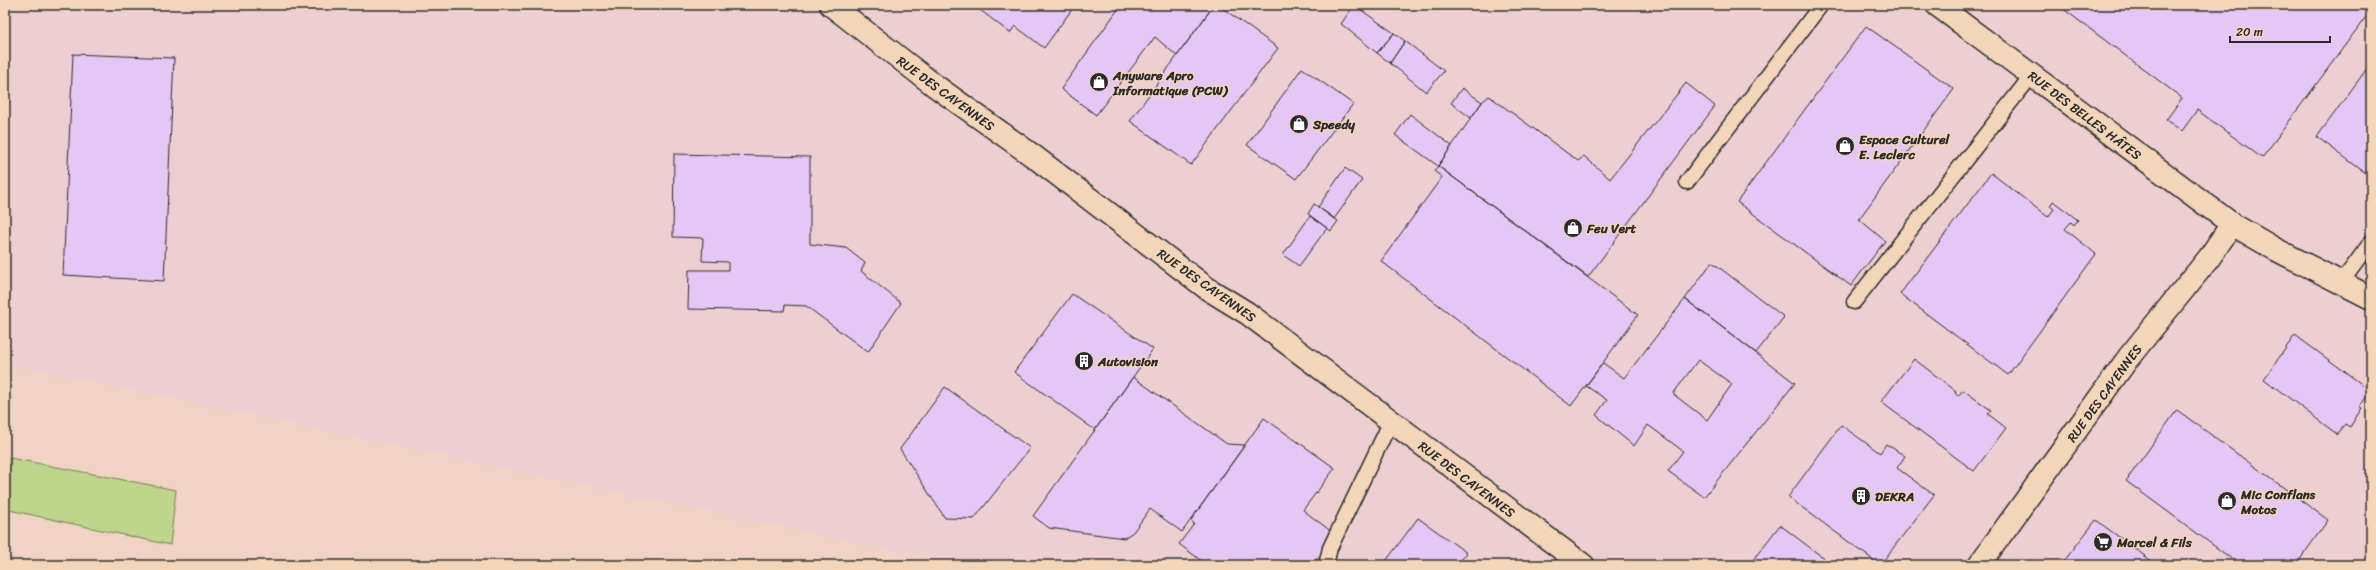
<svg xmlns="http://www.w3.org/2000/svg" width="2376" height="570" font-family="Sriracha,sans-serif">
<rect width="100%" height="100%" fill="#f0d3c5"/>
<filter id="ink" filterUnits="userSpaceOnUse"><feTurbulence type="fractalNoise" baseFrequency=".025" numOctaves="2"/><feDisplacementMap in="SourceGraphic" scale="8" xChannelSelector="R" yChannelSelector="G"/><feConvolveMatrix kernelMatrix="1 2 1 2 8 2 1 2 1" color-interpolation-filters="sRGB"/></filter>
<g filter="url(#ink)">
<path fill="#edcfd3" d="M5,5H2371V565H963L5,363Z"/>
<path fill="#bfd58b" stroke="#75805b" d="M5,457L176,490L170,545L5,509Z"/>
<path fill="#e5c7f5" stroke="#2b2b2b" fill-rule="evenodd" d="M1075,5L1044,48L1015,26L1010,33L975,6Z
M1121,5H1214L1177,56L1155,37L1096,115L1061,89Z
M1214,5H1218L1278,48L1191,165L1130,121Z
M1354,5L1394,33L1377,53L1341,24Z
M2058,5H2371V10L2262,158L2197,110L2182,131L2166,120L2182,98Z
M1866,26L1954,89L1859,219L1885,241L1851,286L1737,202Z
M1394,33L1405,41L1390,63L1377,53Z
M1405,41L1444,71L1426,92L1390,63Z
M73,54L174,58L164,281L63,275Z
M2371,63V177L2317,137Z
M1302,68L1353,104L1296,179L1247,145Z
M1686,83L1715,106L1588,277L1438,166L1482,102L1489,96L1578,161L1584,156L1610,179Z
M1462,88L1482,102L1471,118L1451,103Z
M1410,114L1452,146L1438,166L1395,135Z
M674,154L810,157V244L846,248L865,263L861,271L901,303L868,352L806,306L785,305L784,311L688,309L689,270H728V262L702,261L703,238L673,237Z
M1438,166L1638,315L1571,406L1381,261L1442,177L1434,171Z
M1345,168L1362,180L1334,219L1318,207Z
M1991,173L2048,217L2054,209L2050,206L2053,201L2078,220L2074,225L2071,222L2065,229L2096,254L2008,375L1900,294Z
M1314,204L1338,221L1331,231L1308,214Z
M1310,216L1327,228L1299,266L1283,255Z
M1712,262L1784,317L1756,353L1685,299Z
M1072,294L1153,349L1095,430L1014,372Z
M1685,299L1795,383L1704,497L1668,471L1683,451L1648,425L1634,446L1596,415L1607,400L1586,386L1603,363L1624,378ZM1698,360L1732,384L1707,420L1673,394Z
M2295,335L2371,391L2359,407L2362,408L2350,427L2345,424L2338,435L2264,379Z
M1914,359L1956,391L1955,393L1958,396L1963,390L1991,410L1988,414L2006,428L1974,471L1881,402Z
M1133,377L1227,444L1245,445L1182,532L1150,509L1133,532L1124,538L1049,528L1033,516Z
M945,387L1030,448L974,519L945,518L900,449Z
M2177,410L2328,520L2296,565H2240L2126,481Z
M1264,418L1335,468L1303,510L1336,535L1312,565H1207L1179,544L1194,524L1191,520Z
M1841,425L1880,453L1886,444L1905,456L1897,468L1934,495L1880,565L1788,497Z
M1418,518L1467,553L1457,565H1383Z
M2096,520L2157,565H2061Z
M1780,525L1833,565H1749Z"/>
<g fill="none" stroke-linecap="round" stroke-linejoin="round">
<g stroke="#2b2b2b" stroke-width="17">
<path id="lane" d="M1687,182L1821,5
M2341,283L2371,242
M1854,302L2032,75
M1326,565L1330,548L1391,421"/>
</g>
<g stroke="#2b2b2b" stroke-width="25">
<path id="street" d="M831,5L934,85L1036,158L1208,289L1247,313L1583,565
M1937,5L2232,224L2275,249L2371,298
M1979,565L2129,357L2209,258L2232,224"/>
</g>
<use href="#lane" stroke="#f3d6b9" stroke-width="14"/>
<use href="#street" stroke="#f3d6b9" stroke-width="22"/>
</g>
</g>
<defs>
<g id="shop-disc" transform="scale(1)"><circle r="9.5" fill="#2b2b2b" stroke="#f3d6b9"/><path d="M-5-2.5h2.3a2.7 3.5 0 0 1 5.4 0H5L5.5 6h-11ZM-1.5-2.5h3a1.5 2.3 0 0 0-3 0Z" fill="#fff"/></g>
<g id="building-disc" transform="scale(1)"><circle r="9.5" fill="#2b2b2b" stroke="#f3d6b9"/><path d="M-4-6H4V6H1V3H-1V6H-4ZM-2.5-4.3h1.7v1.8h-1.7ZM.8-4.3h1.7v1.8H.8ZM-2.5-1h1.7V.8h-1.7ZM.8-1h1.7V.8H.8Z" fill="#fff"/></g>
<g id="supermarket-disc" transform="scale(1)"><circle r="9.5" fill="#2b2b2b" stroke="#f3d6b9"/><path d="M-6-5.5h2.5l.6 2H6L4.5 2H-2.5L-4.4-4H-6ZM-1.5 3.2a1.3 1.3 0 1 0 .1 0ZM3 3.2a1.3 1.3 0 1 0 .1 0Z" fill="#fff"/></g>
</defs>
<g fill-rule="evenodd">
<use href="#shop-disc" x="1099" y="82"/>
<use href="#shop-disc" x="1299" y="124"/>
<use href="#shop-disc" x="1845" y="146"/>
<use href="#shop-disc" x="1573" y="228"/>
<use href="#building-disc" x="1084" y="361"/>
<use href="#building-disc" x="1861" y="496"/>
<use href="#shop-disc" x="2227" y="501"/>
<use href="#supermarket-disc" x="2103" y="542"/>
</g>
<g text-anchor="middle" stroke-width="3" stroke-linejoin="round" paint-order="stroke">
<g font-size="13" font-weight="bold" fill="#2b2b2b" stroke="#f3d6b9" text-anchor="start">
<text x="1113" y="80">Anyware Apro<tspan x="1113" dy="15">Informatique (PCW)</tspan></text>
<text x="1313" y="129">Speedy</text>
<text x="1859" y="144">Espace Culturel<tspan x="1859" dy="15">E. Leclerc</tspan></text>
<text x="1587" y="233">Feu Vert</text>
<text x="1098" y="366">Autovision</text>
<text x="2241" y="499">Mic Conflans<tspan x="2241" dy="15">Motos</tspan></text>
<text x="1875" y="501">DEKRA</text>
<text x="2117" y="547">Marcel &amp; Fils</text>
</g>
<g font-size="13" fill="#2b2b2b" stroke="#f3d6b9">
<text transform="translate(946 93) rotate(36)" y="5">RUE DES CAYENNES</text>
<text transform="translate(2085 115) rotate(37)" y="5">RUE DES BELLES HÂTES</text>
<text transform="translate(1207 285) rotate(35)" y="5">RUE DES CAYENNES</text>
<text transform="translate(2104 393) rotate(-54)" y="5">RUE DES CAYENNES</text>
<text transform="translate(1467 479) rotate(37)" y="5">RUE DES CAYENNES</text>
</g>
</g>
<rect width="2376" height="570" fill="none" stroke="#f3d6b9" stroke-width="20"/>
<rect x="10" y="10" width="2356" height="550" fill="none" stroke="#2b2b2b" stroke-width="1.5" filter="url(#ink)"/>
<path d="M2230 36v6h100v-6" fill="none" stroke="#2b2b2b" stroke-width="2"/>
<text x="2236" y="36" font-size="12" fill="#2b2b2b" stroke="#f3d6b9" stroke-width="3" paint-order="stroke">20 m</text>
</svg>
